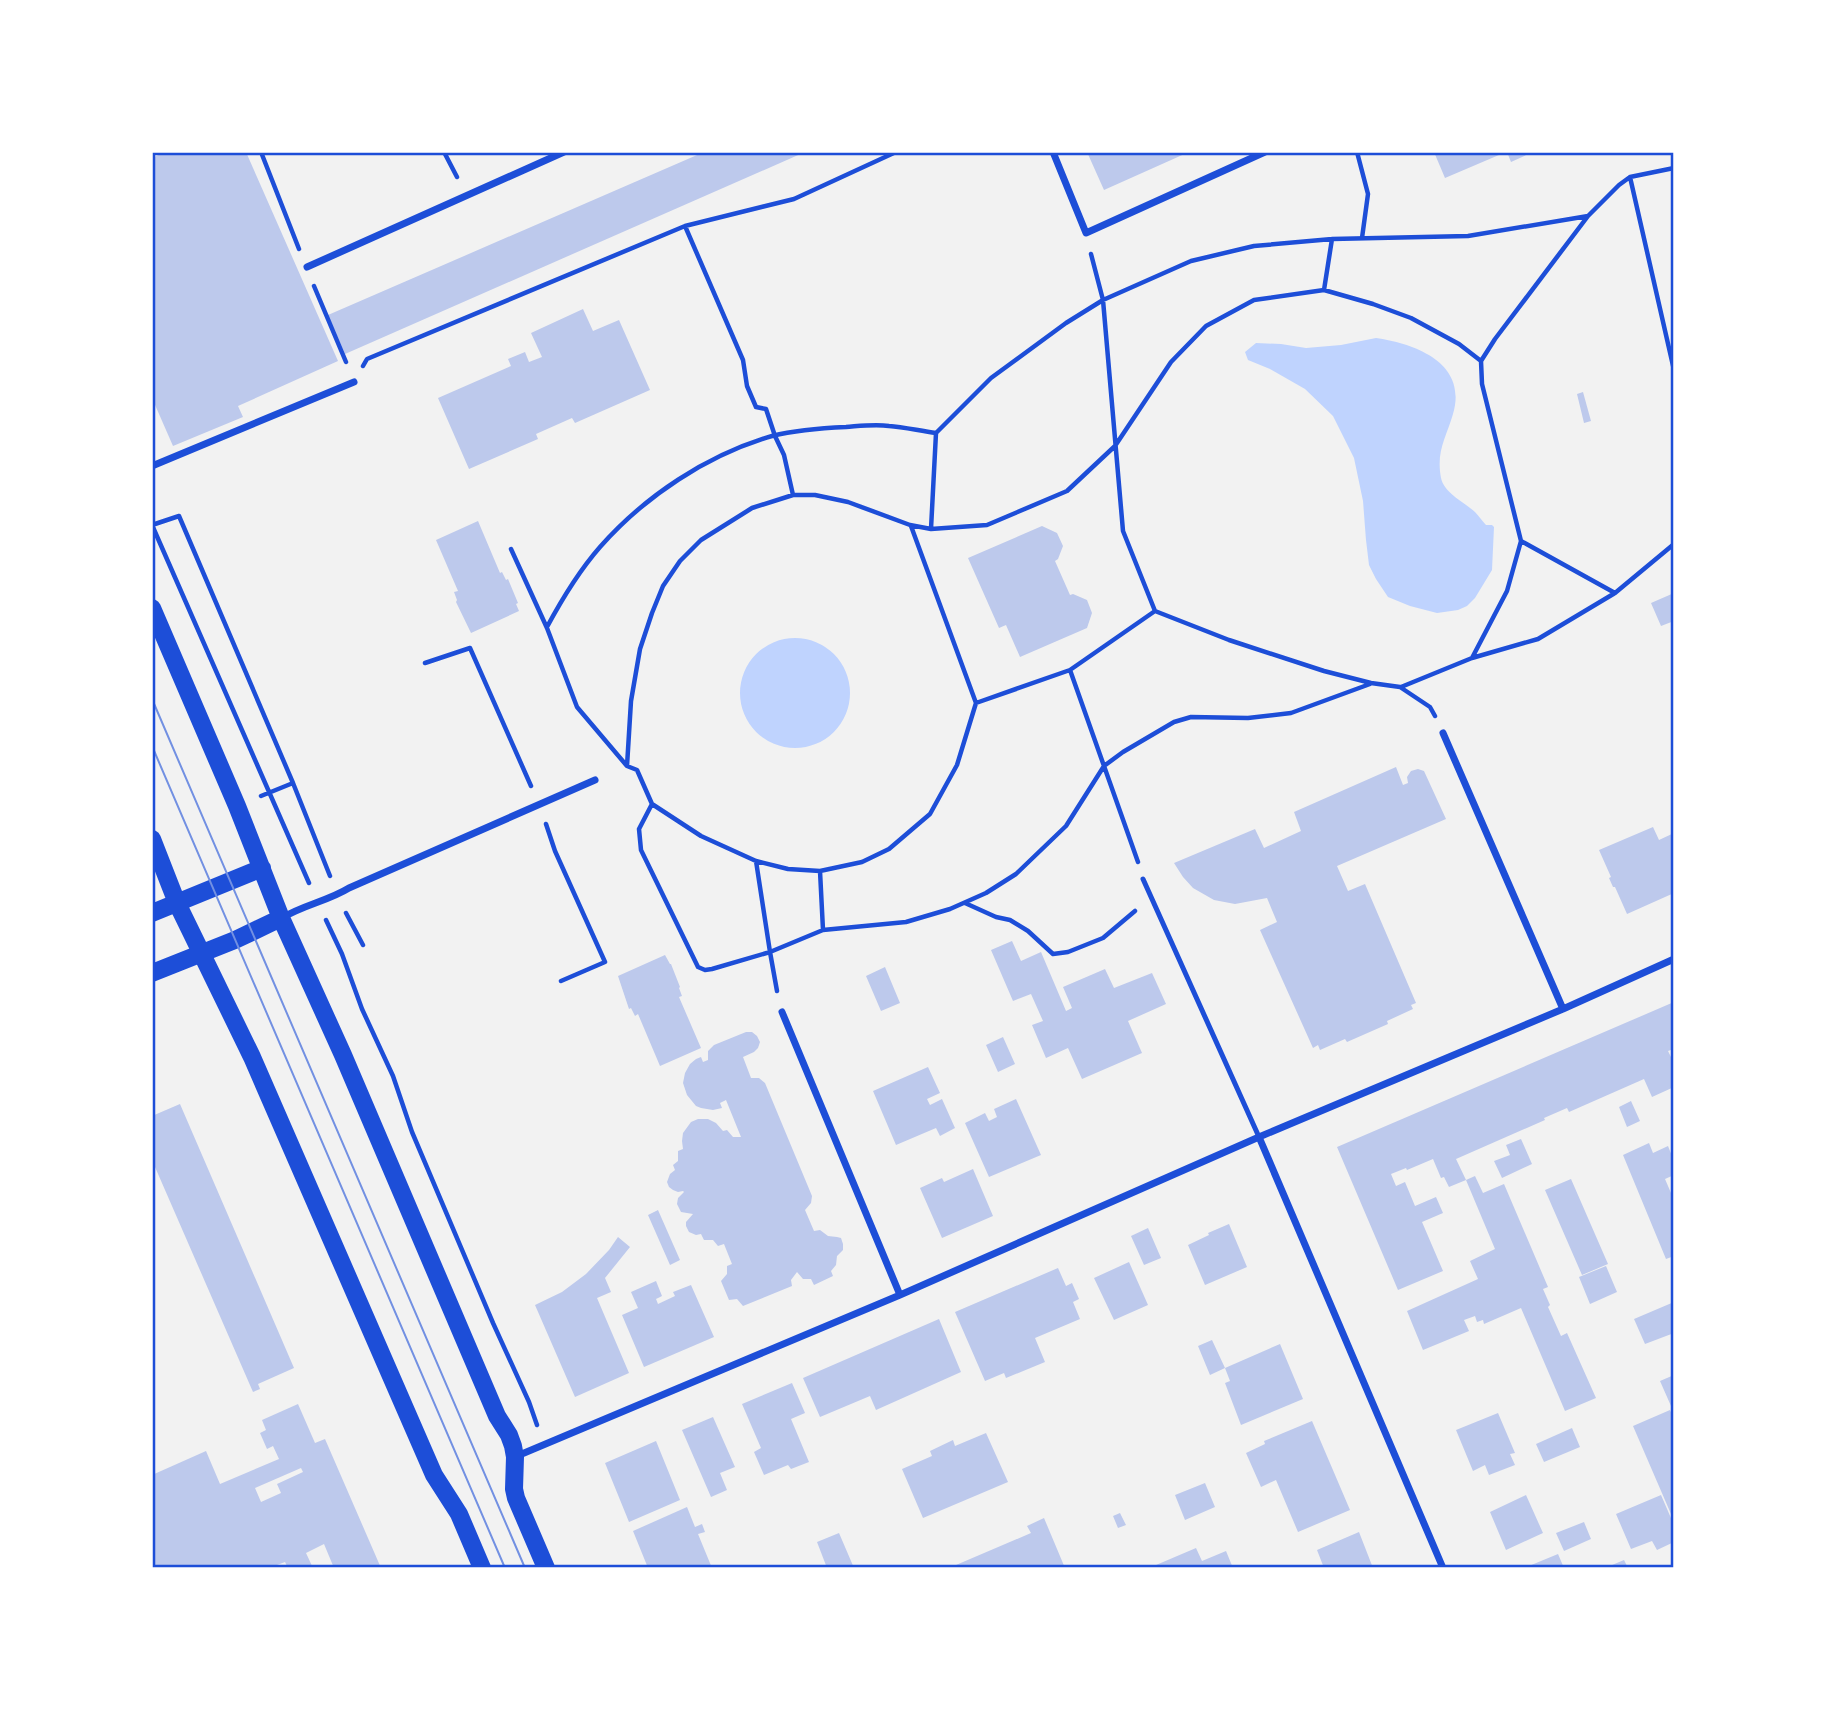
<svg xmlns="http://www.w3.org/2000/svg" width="1826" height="1720" font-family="Poppins,sans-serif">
<rect width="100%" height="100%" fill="#f2f2f2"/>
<path fill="#bfd3fe" d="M1376,338C1416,344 1468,363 1453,414C1446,438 1436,451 1441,478C1444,493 1464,502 1475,512C1479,516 1482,521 1486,525H1492L1494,527L1492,570L1475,598L1467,606L1458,610L1437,613L1410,606L1388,597L1376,579L1369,565L1366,540L1363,501L1354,458L1333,416L1305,389L1270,369L1248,360L1245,352L1256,343L1281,344L1306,348L1341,345Z
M740 693a55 55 0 1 1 110 0a55 55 0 1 1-110 0Z"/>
<path fill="#bdc9ec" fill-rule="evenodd" d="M165,152H246L338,361L238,406L243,417L173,446L152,398V158Z
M704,152H805L345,354L328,315Z
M1087,152H1189L1104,190Z
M1434,152H1506L1445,178Z
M1507,152H1533L1511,162Z
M583,309L593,331L619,320L650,390L575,423L572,418L536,434L538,439L469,469L438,398L511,366L508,359L525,352L529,362L542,357L531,333Z
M1583,392L1591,421L1584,423L1577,394Z
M478,521L500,573L502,572L506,580L508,579L518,603L516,604L519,611L471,633L456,602L457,600L454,592L458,591L436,540Z
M1042,526L1057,533L1063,546L1058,559L1055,561L1070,595L1073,594L1087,600L1092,613L1087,628L1020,657L1006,625L999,628L968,558Z
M1674,593V621L1661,626L1651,603Z
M1396,767L1403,785L1408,783L1407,777L1411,771L1418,769L1424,771L1446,819L1337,866L1348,891L1365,884L1416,1003L1411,1005L1413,1009L1387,1021L1388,1024L1347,1042L1345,1039L1320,1050L1318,1045L1313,1048L1260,930L1277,922L1267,898L1235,904L1214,900L1193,888L1183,877L1174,863L1255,829L1264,848L1301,831L1294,812Z
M1653,827L1659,840L1674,833V893L1627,914L1615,887H1613L1609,878L1611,877L1599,850Z
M1012,941L1021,961L1041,952L1066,1011L1072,1008L1063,987L1105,969L1114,988L1152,973L1166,1004L1128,1021L1142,1053L1082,1079L1068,1048L1046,1058L1032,1025L1043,1021L1031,994L1013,1001L991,950Z
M665,955L670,964H671L680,987L679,988L682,996L679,997L701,1048L660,1066L638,1014L635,1016L631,1008L629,1009L618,976Z
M885,967L900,1003L881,1011L866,976Z
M1674,1002V1049L1668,1051L1674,1063V1087L1652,1097L1644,1079L1569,1112L1567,1108L1544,1118L1545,1120L1456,1159L1466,1180L1449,1187L1444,1177L1441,1178L1433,1159L1407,1170L1406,1168L1391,1174L1396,1186L1405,1182L1415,1206L1436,1197L1443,1213L1422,1222L1443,1271L1398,1290L1337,1147Z
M746,1032H752L757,1036L760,1042L758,1048L754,1052L743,1057L751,1078H759L765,1083L812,1196L811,1203L805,1210L814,1231L820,1230L828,1236L837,1237L841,1238L843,1244V1250L837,1256L836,1265L831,1271L833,1276L814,1285L811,1279H803L797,1272L791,1280L792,1286L743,1306L737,1299L729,1300L721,1281L727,1274V1266L732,1264L724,1244L718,1246L713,1240H704L701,1234L696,1235L689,1232L686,1226V1222L693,1214L681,1212L677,1204L678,1198L684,1192L683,1191L678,1192L673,1190L669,1187L667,1182L670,1174L675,1170L673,1165L678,1161V1151L683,1149L682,1141L683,1133L691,1122L698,1119H708L716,1123L723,1131L727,1130L733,1137H741L726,1100L720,1103L722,1108L713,1110L701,1108L696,1106L687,1095L683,1083L685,1073L690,1064L696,1059L701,1057L703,1062L708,1060V1051L714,1045Z
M1003,1037L1015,1064L998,1072L986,1045Z
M928,1067L940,1093L927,1099L930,1105L942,1099L955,1128L940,1136L936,1128L896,1145L873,1091Z
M1016,1099L1041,1155L989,1177L965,1123L985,1113L989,1121L997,1117L994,1109Z
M1631,1101L1640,1121L1627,1127L1619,1107Z
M180,1104L294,1368L258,1384L260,1389L253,1392L155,1167L152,1169V1116Z
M1521,1139L1532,1164L1502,1178L1494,1161L1510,1155L1506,1145Z
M1649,1143L1653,1153L1668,1146L1674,1161V1175L1665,1179L1674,1200V1256L1666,1259L1623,1155Z
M973,1169L993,1216L942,1238L920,1188L942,1178L944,1182Z
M1475,1176L1483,1193L1504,1184L1548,1287L1543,1289L1550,1305L1548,1307L1561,1336L1567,1333L1596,1398L1565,1411L1521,1308L1484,1324L1483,1320L1477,1322L1475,1316L1464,1320L1469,1331L1423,1350L1407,1311L1478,1279L1470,1261L1495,1249L1466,1180Z
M1571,1179L1608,1264L1582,1275L1545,1190Z
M658,1210L680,1260L670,1265L648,1215Z
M1229,1224L1247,1267L1205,1285L1188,1245L1209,1235L1208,1233Z
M1148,1228L1161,1258L1144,1265L1131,1236Z
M618,1237L630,1247L605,1278L611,1292L597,1298L629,1373L575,1397L535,1305L562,1292L586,1274L609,1250Z
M1129,1262L1148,1305L1114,1320L1094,1278Z
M1606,1266L1617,1292L1590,1304L1579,1277Z
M1058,1268L1066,1286L1072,1283L1079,1299L1073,1302L1080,1319L1035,1338L1045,1362L1006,1378L1004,1373L985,1381L955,1312Z
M656,1281L662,1296L656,1299L658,1304L675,1296L673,1292L691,1285L714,1337L644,1367L622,1315L638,1308L631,1292Z
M1674,1302V1333L1645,1344L1634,1319Z
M939,1319L961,1372L876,1410L870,1396L820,1417L803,1378Z
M1212,1340L1225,1368L1280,1344L1303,1399L1241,1425L1225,1383L1230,1381L1225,1368L1210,1375L1198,1346Z
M1674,1375V1404L1671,1406L1660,1381Z
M792,1383L805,1413L791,1419L809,1462L791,1469L788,1465L764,1475L754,1452L761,1448L742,1404Z
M298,1404L315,1443L325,1439L381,1568H334L324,1544L306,1553L313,1568H288L285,1562L277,1565L279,1568H152V1475L206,1451L220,1484L279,1459L273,1446L267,1449L260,1433L266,1430L262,1420ZM301,1468L303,1472L277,1484L281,1493L261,1502L255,1488Z
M1670,1410L1674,1419V1521L1633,1426Z
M1498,1413L1515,1453L1510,1454L1515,1465L1489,1475L1485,1465L1473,1471L1456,1430Z
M713,1417L735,1467L720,1473L727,1490L711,1497L682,1430Z
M1312,1421L1350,1510L1298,1532L1276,1480L1261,1487L1246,1453L1265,1444L1264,1441Z
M1572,1428L1580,1447L1544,1462L1536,1444Z
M986,1433L1008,1482L923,1518L902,1469L932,1456L930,1451L953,1440L955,1446Z
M656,1441L680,1500L629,1522L605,1463Z
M1205,1483L1215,1507L1185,1520L1175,1495Z
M1526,1495L1543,1533L1506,1550L1490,1512Z
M1661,1495L1674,1525V1542L1657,1550L1652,1541L1631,1549L1616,1514Z
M687,1507L695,1527L702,1524L705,1532L698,1534L712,1568H658L656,1565L648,1568L633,1531Z
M1120,1513L1126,1525L1118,1528L1113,1516Z
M1044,1518L1065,1568H949L1031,1533L1027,1526Z
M1584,1522L1591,1539L1564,1551L1556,1533Z
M1359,1532L1373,1568H1324L1317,1550Z
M839,1533L854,1568H827L817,1542Z
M1196,1548L1202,1561L1226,1551L1233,1568H1149Z
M1558,1554L1564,1568H1524Z
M1624,1560L1628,1568H1605Z"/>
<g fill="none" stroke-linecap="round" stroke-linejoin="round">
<path stroke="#1d4ed8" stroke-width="4.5" d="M261,152L299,249
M444,152L457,177
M1357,152L1368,194L1362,238
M1630,177L1674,370
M685,226L743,360L747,386L756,407L766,409L775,436L784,455L793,495
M1091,254L1103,300L1123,531L1155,611
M314,286L346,362
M1324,290L1332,239
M363,366L367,359L685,226L794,199L896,152
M152,525L309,883
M152,525L179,516L293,783L330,876
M911,526L976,703
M931,529L936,433L991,378L1066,323L1103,300L1191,261L1254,246L1332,239L1468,236L1588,216
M1521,541L1615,593
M511,549L547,628L577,707L627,766L637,770L652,804L701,836L756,861L788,869L820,871L862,862L889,849L930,814L957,765L976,703L1070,670
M547,627C562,599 579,571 600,547C645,496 707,455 772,436C796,430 822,428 846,427C860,426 875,424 889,426C904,427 920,431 936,433
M1472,658L1507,591L1521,541L1482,384L1481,361L1495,339L1588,216L1619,185L1630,177L1674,168
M425,663L470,648L531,786
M1401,687L1472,658L1538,639L1615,593L1674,544
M627,766L631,701L640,649L652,613L663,586L680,561L701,540L752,508L793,495H815L848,502L910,525L931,529L987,525L1067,491L1115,446L1171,362L1206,326L1254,300L1324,290L1373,304L1411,318L1459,344L1481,361
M261,796L293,783
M652,804L639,829L641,850L698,967L705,970L712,969L770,952L756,861
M546,824L555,851L605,962L561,981
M1138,862L1070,670L1155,611L1229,640L1324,671L1371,683L1400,687L1430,707L1435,716
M965,903L996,917L1010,920L1028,931L1053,954L1068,952L1103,938L1135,911
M346,913L363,945
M326,920L342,954L362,1009L393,1076L412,1132L493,1323L529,1402L537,1425
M823,930L906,922L950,909L986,893L1016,874L1066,826L1104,766L1123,752L1174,722L1191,717L1248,718L1291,713L1370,684
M777,991L770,952L823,930L820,871"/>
<path stroke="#1d4ed8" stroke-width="5" d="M1143,879L1259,1137"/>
<path stroke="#1d4ed8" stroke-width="7" d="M1053,152L1086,233L1265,152
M307,267L564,152
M152,466L354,382
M1443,733L1563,1009
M282,918C303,905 328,901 349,888L595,780
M782,1012L900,1295
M1259,1137L1443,1568
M517,1456L900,1295L1259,1137L1563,1009L1674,959"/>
<path stroke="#1d4ed8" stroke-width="18" d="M152,608L237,806L281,918L343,1055L497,1416L509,1435L513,1446L515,1457L514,1489L516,1498L546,1568
M152,839L177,903L252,1057L434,1475L459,1514L482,1568
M152,913L262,868
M152,973L235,940L281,918"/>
<path stroke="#7290e2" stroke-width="2" d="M152,699L525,1568
M152,746L505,1568"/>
</g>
<rect width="1826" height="1720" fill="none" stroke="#ffffff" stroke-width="308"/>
<rect x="154" y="154" width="1518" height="1412" fill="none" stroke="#1d4ed8" stroke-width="2.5"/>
</svg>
